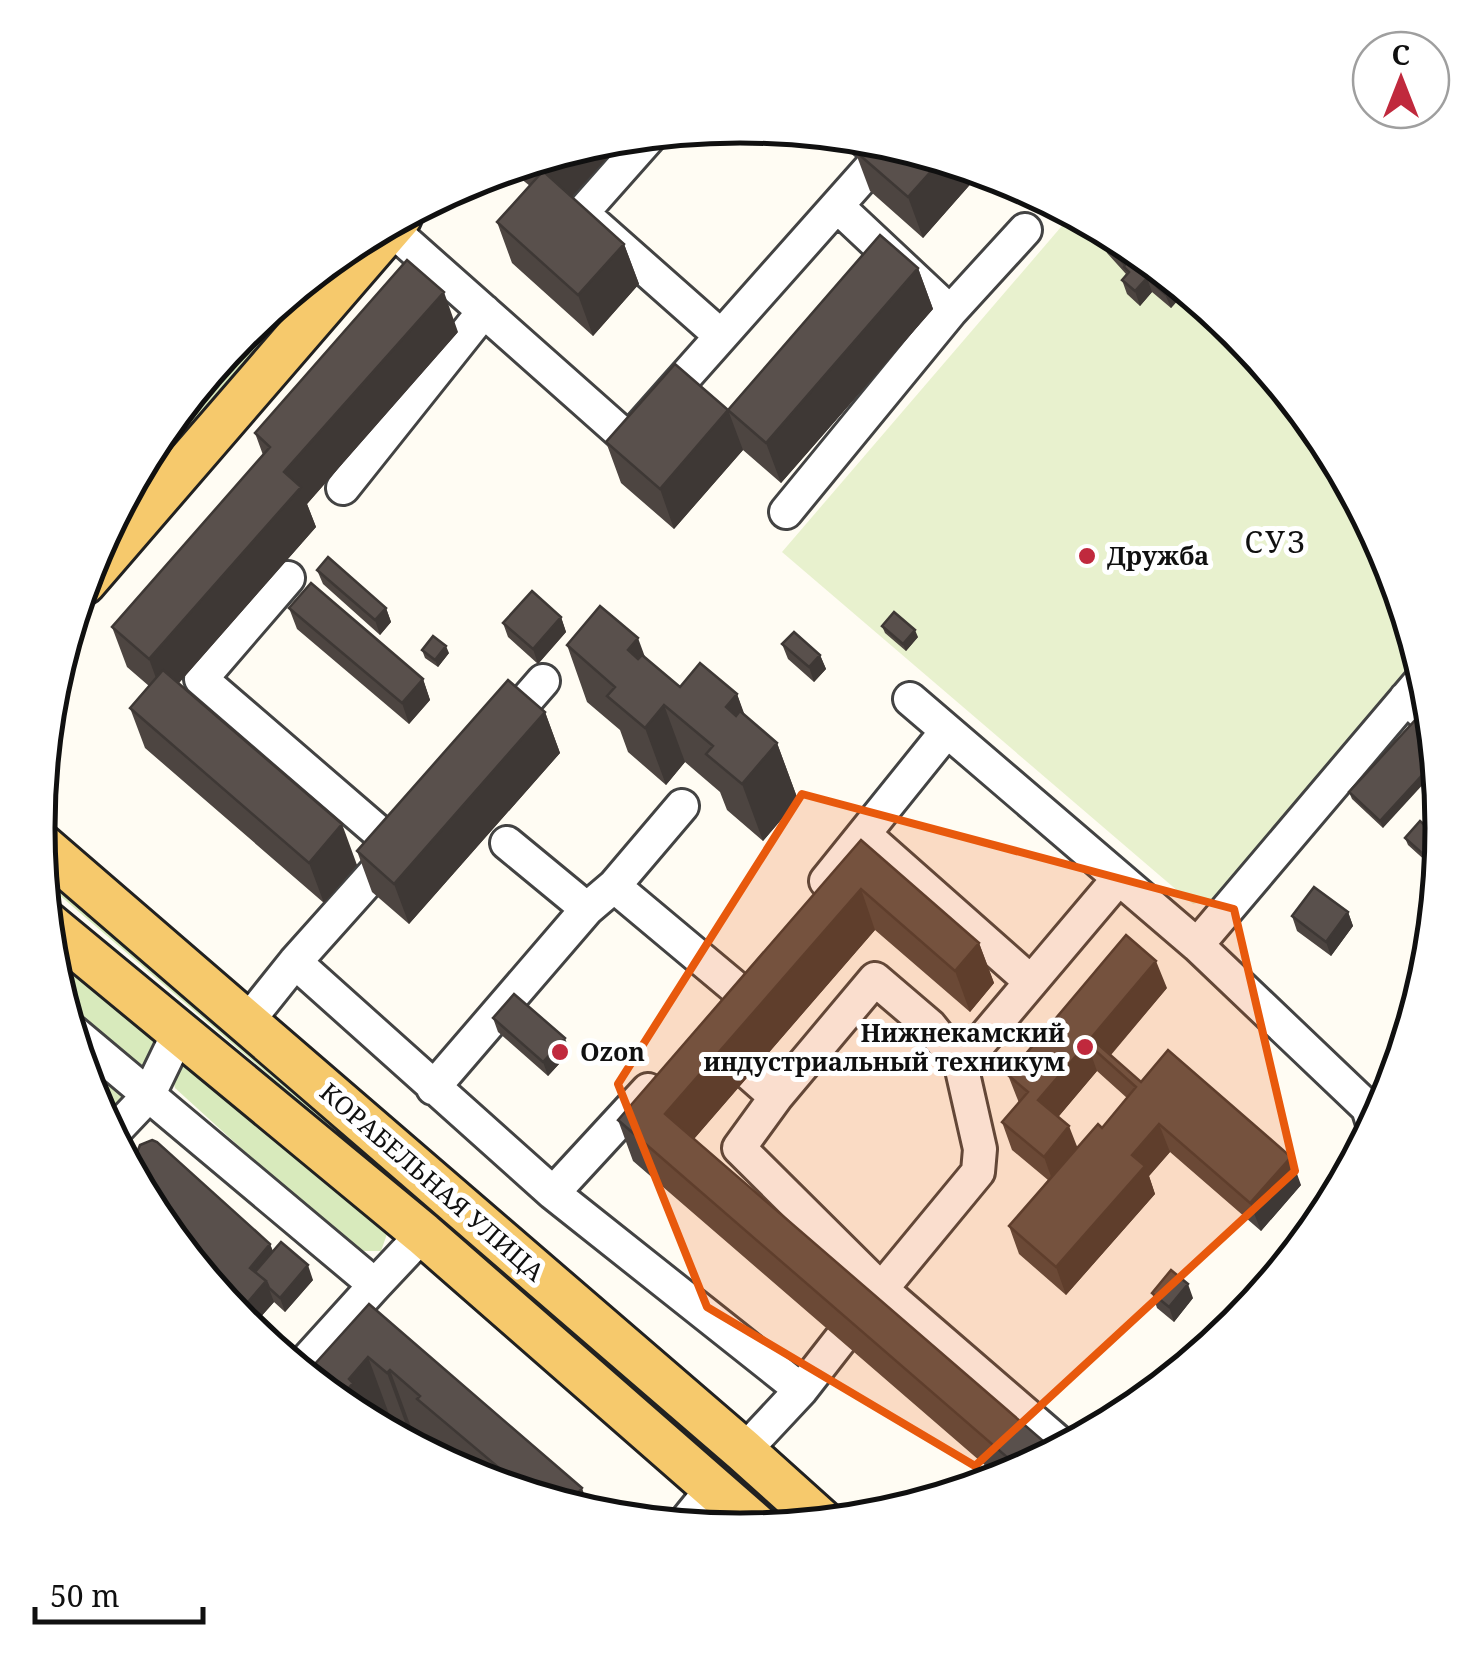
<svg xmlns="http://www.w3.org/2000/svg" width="1481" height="1657" font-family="'Noto Serif',serif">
<rect width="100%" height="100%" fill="#fffcf3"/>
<path fill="#d8eabc" d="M350,244L96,551L132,483L305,281Z
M41,864L780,1498L772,1507L43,881Z
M48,931L158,1037L155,1055L139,1074L67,1018L51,965Z
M87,1061L125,1094L104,1123L87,1083L89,1080L82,1067Z
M190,1061L251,1121L324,1182L338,1192H348L381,1221L387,1234L381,1251H359L345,1243L175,1088L171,1072L175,1063Z"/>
<path fill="#e8f1ce" d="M1073,213L1132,244L1238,332L1325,438L1390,560L1422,664L1218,898L1193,904L782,552Z"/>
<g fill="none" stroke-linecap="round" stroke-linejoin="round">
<g stroke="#434343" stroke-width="38">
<path id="minor" d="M652,134L582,213L721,336
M837,206L950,312
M390,228L629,440L882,155L862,138
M343,488L484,311
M786,512L950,312L1025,230
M1406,698L1433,722
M910,699L1197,945L1368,1108L1374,1127
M502,728L543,681
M865,835L1031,982
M507,843L587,909L614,886L682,806
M826,881L946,732
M614,886L737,989
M1197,945L1425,676
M295,962L553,1193L801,1390
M247,1022L295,962L397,848L201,679L288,578
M71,1030L375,1285L423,1234
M750,1074L776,1097
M433,1088L587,909
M111,1135L148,1096L178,1034
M553,1193L648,1090
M869,1304L978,1172L980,1149L961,1065
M298,1370L375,1285
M1065,1448L881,1289L739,1148L776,1097L875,979L930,1026L961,1065L1119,878
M744,1451L801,1390L840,1340
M682,1526L712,1489"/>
</g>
<g stroke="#212121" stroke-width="48">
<path id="major" d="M84,583L400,217
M39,843L744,1451L824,1523
M47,923L423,1234L760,1529"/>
</g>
<use href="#minor" stroke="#fff" stroke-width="32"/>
<use href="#major" stroke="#f6c96c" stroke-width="42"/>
</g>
<path fill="#4d4541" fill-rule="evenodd" d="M604,139L572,197L624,244L639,284L593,336L512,263L497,222L530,186L520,178L515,166Z
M878,139L982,171L923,238L870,191L855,151Z
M1102,239L1187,290L1171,308L1152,292L1140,306L1127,294L1122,280L1126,274L1107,253Z
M918,268L933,309L781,483L743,450L674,529L621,483L606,442L728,410Z
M458,332L307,504L316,527L179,683L357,865L324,903L145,748L130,708L149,686L127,667L112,627L263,455L255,433Z
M317,570L386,608L391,622L380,635L323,584Z
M289,608L423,679L430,700L409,724L297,629Z
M561,617L566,632L538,664L508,637L503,623Z
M882,626L918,637L906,651L885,633Z
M782,644L820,655L826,669L814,682L788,659Z
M567,645L645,657L680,687L737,694L744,715L777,743L798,800L763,841L727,810L720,792L685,762L666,785L628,752L620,730L587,702Z
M422,650L449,653L438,667L425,658Z
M545,712L560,753L409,924L372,892L357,851Z
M1418,717L1383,828L1352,799L1349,792Z
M1405,838L1442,840L1439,873L1408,845Z
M861,840L979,943L994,983L970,1012L875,930L694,1139L1057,1453L1002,1480L633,1161L618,1120Z
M1348,912L1353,926L1331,956L1297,931L1292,916Z
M1167,988L1111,1055L1141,1082L1301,1185L1261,1231L1170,1152L1149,1176L1155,1194L1066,1295L1019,1254L1009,1226L1048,1180L1012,1150L1002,1122L1019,1103L1008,1075ZM1097,1071L1127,1098L1102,1128L1077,1147L1058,1117Z
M493,1018L570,1052L548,1076L498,1032Z
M156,1219L270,1244L273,1251L313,1280L285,1312L274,1302L249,1330L243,1325Z
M1152,1293L1193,1298L1174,1322L1157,1308Z
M369,1304L591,1514L471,1478L450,1466L437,1456L434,1447L411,1427L408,1430L389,1414L377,1427L349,1413Z"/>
<path fill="#3e3835" d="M626,137L558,212L543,171L561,152L604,139Z
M942,159L982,171L923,238L908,197Z
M624,244L639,284L593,336L578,295Z
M918,268L933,309L781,483L766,443Z
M1147,278L1152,292L1140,306L1135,291Z
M1176,281L1187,290L1171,308L1165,294Z
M444,292L458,332L307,504L316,527L164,700L149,659L284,472Z
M728,410L743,450L674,529L660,489Z
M386,608L391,622L380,635L375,620Z
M561,617L566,632L538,664L533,649Z
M915,630L918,637L906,651L903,644Z
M638,638L659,695L628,650Z
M446,646L449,653L438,667L435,660Z
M820,655L826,669L814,682L809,667Z
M423,679L430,700L409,724L402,703Z
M737,694L758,751L726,707Z
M664,705L685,762L666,785L645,728Z
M545,712L560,753L409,924L394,884Z
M777,743L798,800L763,841L742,784Z
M1437,759L1438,768L1383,828L1380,821Z
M342,824L357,865L324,903L309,863Z
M861,889L875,930L680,1155L665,1114Z
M1348,912L1353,926L1331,956L1326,942Z
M979,943L994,983L970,1012L955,971Z
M1156,961L1167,988L1106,1060L1091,1038Z
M565,1038L570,1052L548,1076L543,1062Z
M1087,1043L1097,1071L1049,1128L1038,1100Z
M1159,1124L1170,1152L1149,1176L1155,1194L1066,1295L1056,1267L1132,1155Z
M1069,1126L1080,1154L1054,1185L1044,1157Z
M1291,1157L1301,1185L1261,1231L1250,1203Z
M270,1244L278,1266L263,1284L250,1268Z
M308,1265L313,1280L285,1312L280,1298Z
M266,1281L274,1302L249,1330L236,1316Z
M1188,1284L1193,1298L1174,1322L1169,1307Z
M368,1357L389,1414L377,1427L349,1413L337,1402L349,1379Z
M390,1370L411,1427L408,1430L387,1373Z
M582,1488L591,1514L566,1507Z"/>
<path fill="#59504c" stroke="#3e3835" stroke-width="2.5" d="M866,138L878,139L942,159L908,197L855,151Z
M561,152L543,171L532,161Z
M543,171L624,244L578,295L497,222Z
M1108,232L1132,244L1176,281L1165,294L1147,278L1135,291L1122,280L1129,272L1124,267L1125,265L1102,239Z
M880,235L918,268L766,443L728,410L660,489L606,442L675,364L728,410Z
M407,260L444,292L284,472L301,487L149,659L112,627L270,447L255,433Z
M328,557L386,608L375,620L317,570Z
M311,583L423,679L402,703L289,608Z
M532,591L561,617L533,649L503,623Z
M600,606L638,638L628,650L638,659L642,655L680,687L700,663L737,694L726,707L736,716L740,711L777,743L742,784L706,754L713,746L664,705L645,728L607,696L615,687L567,645Z
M894,612L915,630L903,644L882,626Z
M794,632L820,655L809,667L782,644Z
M433,636L446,646L435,660L422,650Z
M163,670L342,824L309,863L130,708Z
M508,680L545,712L394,884L357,851Z
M1418,717L1434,732L1437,759L1380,821L1349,792Z
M1420,821L1442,840L1440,869L1405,838Z
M861,840L979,943L955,971L861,889L665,1114L1057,1453L1023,1471L618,1120Z
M1314,887L1348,912L1326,942L1292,916Z
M1126,935L1156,961L1091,1038L1141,1082L1168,1050L1291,1157L1250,1203L1159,1124L1132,1155L1145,1166L1056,1267L1009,1226L1098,1124L1102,1128L1136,1087L1087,1043L1038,1100L1069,1126L1044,1157L1002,1122L1028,1092L1008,1075Z
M514,994L565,1038L543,1062L493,1018Z
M152,1140L157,1142L270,1244L250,1268L266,1281L236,1316L222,1300L227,1293L191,1261L156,1219L123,1157L135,1158L140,1145Z
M1353,1166L1325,1220L1237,1326L1159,1390Z
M281,1242L308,1265L280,1298L269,1288L266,1281L255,1272Z
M1171,1270L1188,1284L1169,1307L1152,1293Z
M369,1304L582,1488L566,1507L520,1493L524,1489L417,1399L420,1396L390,1370L387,1373L368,1357L349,1379L353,1383L337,1402L304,1376Z"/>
<path fill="#e8590c" fill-opacity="0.2" stroke="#e8590c" stroke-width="8" stroke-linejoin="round" d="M802,794L1234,909L1295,1171L975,1466L707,1307L618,1084Z"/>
<g fill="#c0293d" stroke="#fff" stroke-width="4">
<circle cx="1087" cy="556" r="10"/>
<circle cx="1085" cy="1047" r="10"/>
<circle cx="560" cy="1052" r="10"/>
</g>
<g text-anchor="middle" stroke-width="10" stroke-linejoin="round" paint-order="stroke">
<g font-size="25" font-weight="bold" fill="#101010" stroke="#fff" text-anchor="start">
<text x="1107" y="565">Дружба</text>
<text x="1065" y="1042" text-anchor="end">Нижнекамский<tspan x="1065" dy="29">индустриальный техникум</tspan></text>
<text x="580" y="1061">Ozon</text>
</g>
<g font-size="25" fill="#101010" stroke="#fff">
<text transform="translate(432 1182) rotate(41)" y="9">КОРАБЕЛЬНАЯ УЛИЦА</text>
</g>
<g font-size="30" letter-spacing="2.5" fill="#101010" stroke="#fff">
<text x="1276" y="553">СУЗ</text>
</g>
</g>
<path d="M0 0H1481V1657H0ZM55 828a685 685 0 1 1 1370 0a685 685 0 1 1-1370 0Z" fill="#fff" fill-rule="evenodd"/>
<path fill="none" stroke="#101010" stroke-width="5" d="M55 828a685 685 0 1 1 1370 0a685 685 0 1 1-1370 0Z"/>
<g transform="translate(1401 80)"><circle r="48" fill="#ffffff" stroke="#9f9f9f" stroke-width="2.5"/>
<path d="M0-8L18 38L0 25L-18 38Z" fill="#c0293d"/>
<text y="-15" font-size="28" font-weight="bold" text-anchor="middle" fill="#101010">С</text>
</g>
<path d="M35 1607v15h168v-15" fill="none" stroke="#101010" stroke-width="5"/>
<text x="50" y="1607" font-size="30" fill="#101010" stroke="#ffffff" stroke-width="8" paint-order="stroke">50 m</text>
</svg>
